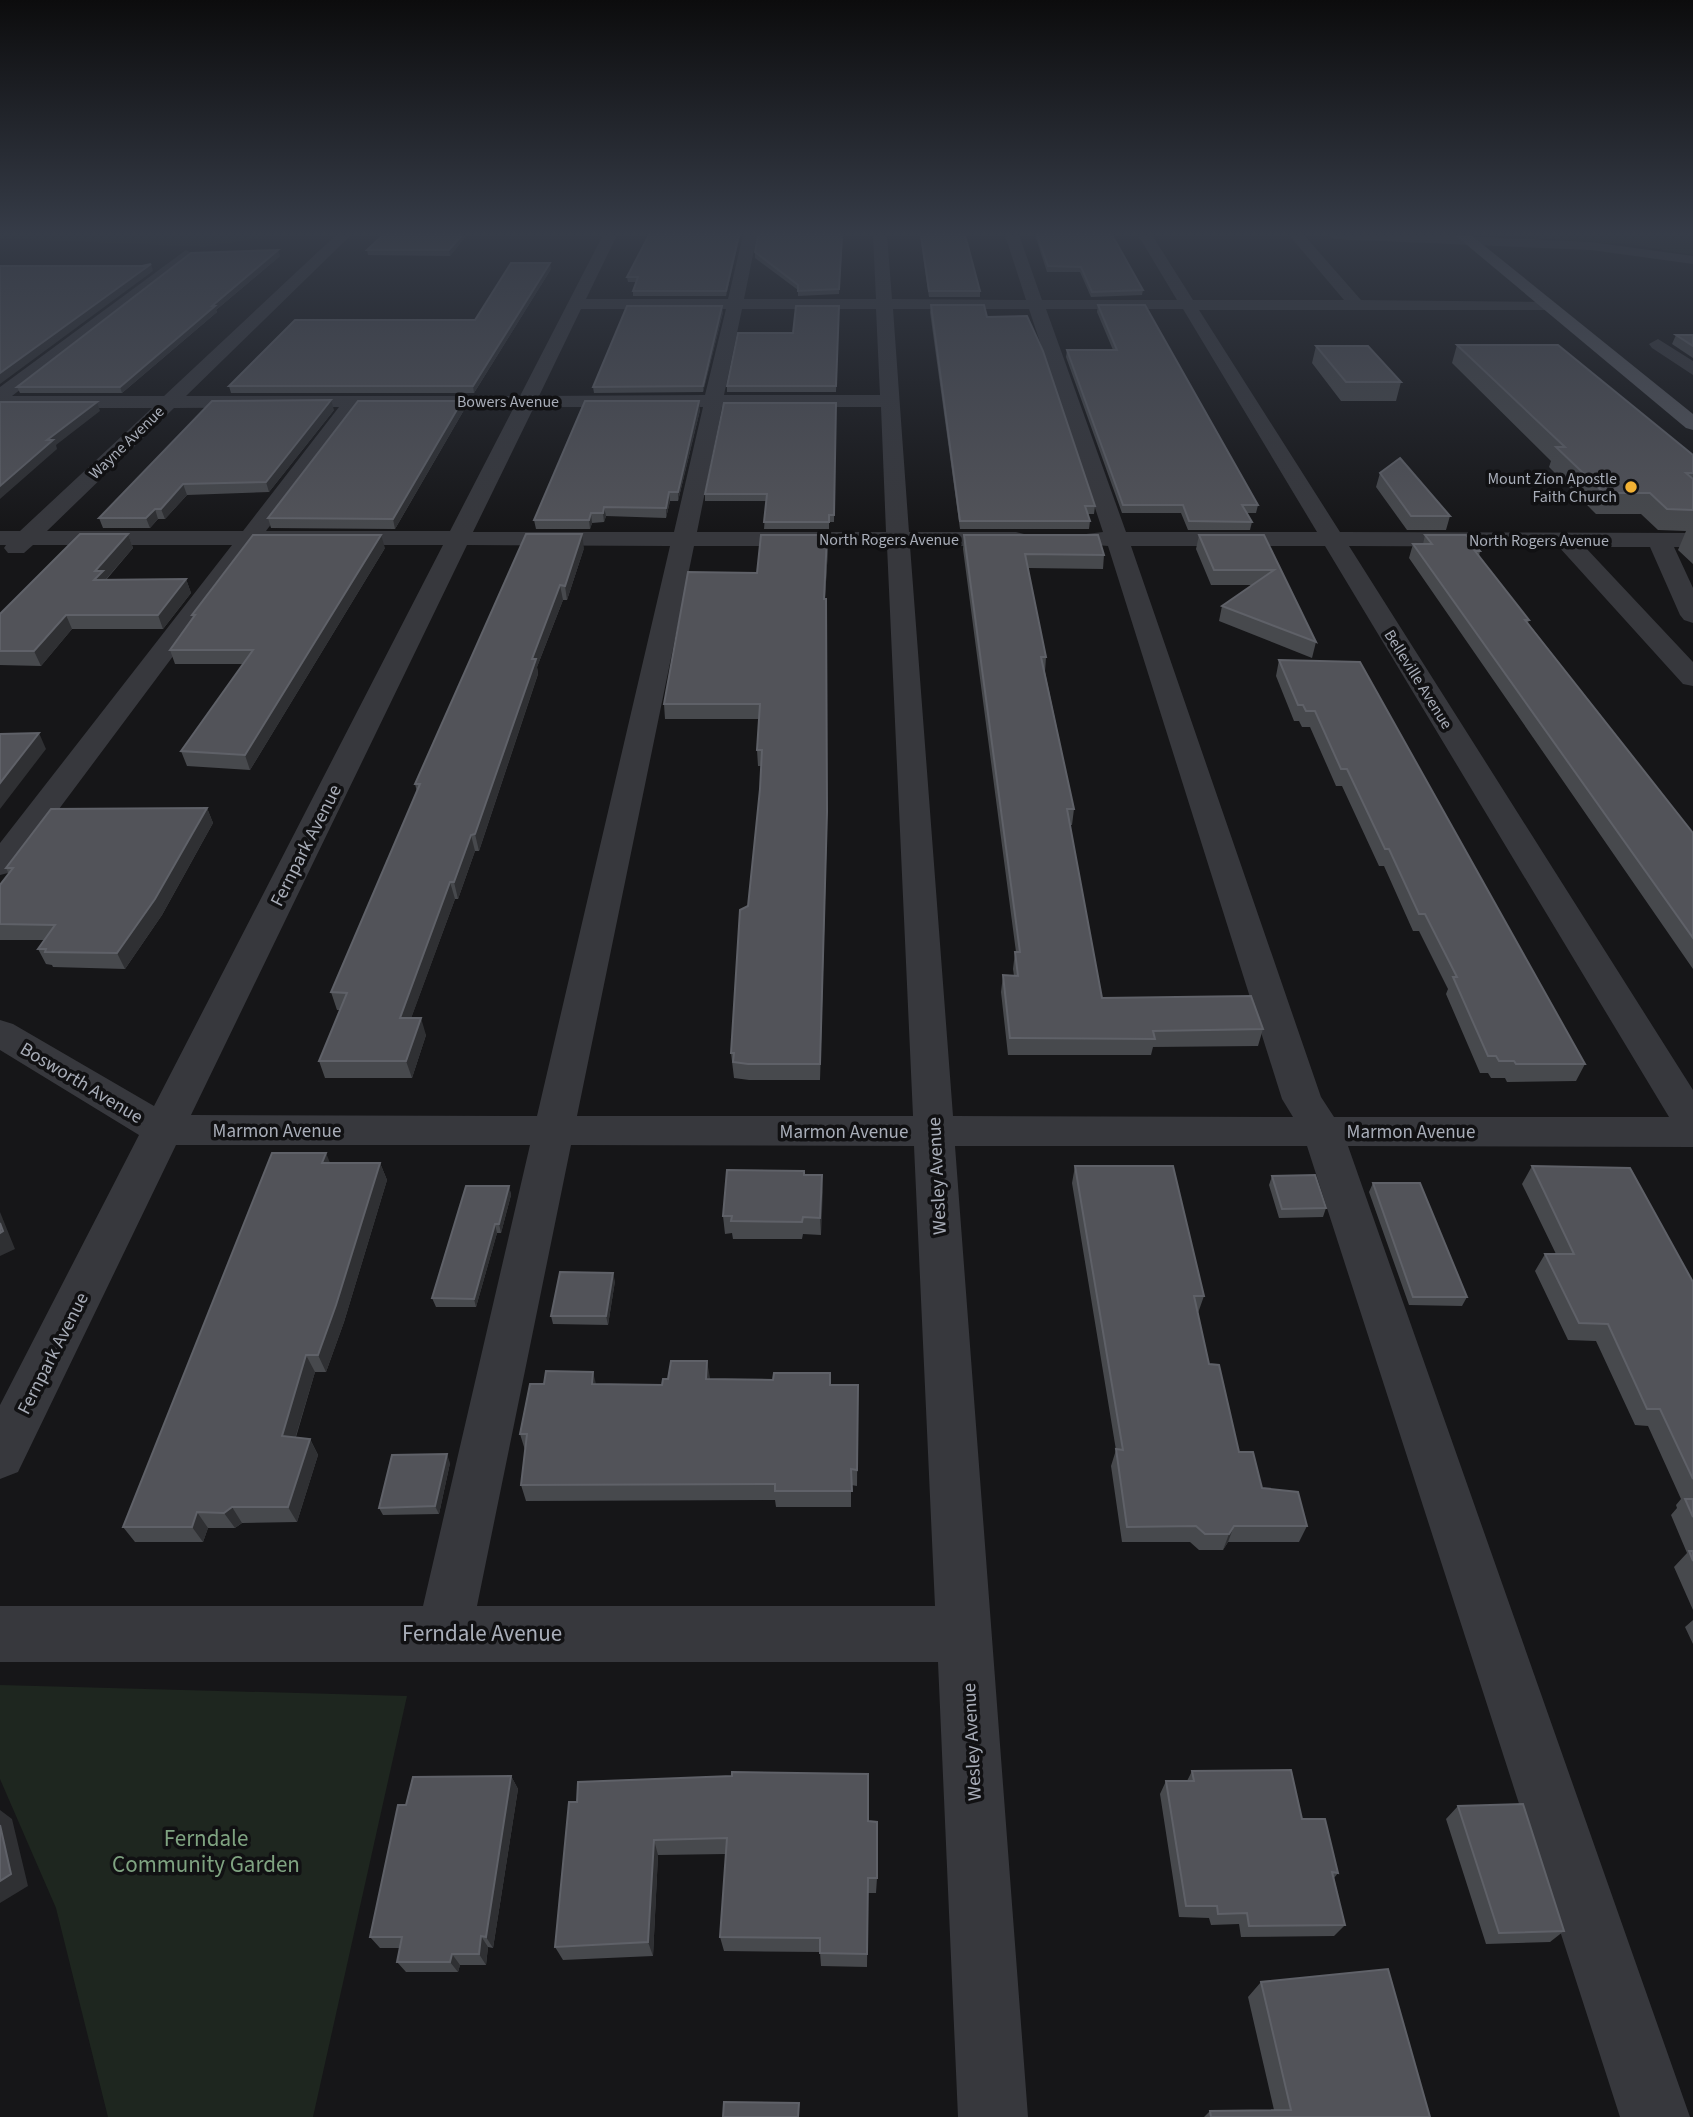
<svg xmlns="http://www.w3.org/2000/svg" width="1693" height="2117" font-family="'Source Sans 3',sans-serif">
<rect width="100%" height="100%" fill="#161618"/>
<path fill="#1e261f" d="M0,235H278L205,247L0,238Z
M1495,235H1693V255L1635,245Z
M0,1685L407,1696L313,2117H108L56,1908L0,1779Z"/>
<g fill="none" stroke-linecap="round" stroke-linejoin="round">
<path fill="#37383d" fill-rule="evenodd" d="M336,235H351L186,396H520L603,235H617L586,299H728L743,235H757L744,299H876L873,235H887L892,299L1026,300L1005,235H1019L1042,300H1177L1138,235H1152L1193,300H1344L1289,235H1304L1361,300L1551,302L1553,305L1545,310H1199L1340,532L1693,533V547H1674L1693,588V623L1684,620L1680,615L1650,547H1585L1693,662V686L1683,684L1559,547L1349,546L1693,1090V1147L1348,1146L1690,2117H1620L1307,1146H955L1028,2117H958L938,1662H0V1606H423L530,1145H176L18,1472L0,1479V1405L139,1135L0,1050V1020L13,1024L154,1106L443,545H256L12,872L0,875V843L232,545H33L24,553H8L4,548L6,545H0V531H20L152,408H0V387L186,250L193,254L191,257L12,396H164ZM581,309H726L705,395L539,396ZM742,309H876L880,395H724ZM893,309H1029L1103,532L1086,534L1082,539L1086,544L1108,546L1282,1099L1293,1117L953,1116L910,546H1016L1024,544L1028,539L1024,534L1016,532H909ZM1046,309H1183L1317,532H1126ZM339,407L243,531H47L174,408ZM359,407H514L450,531H266ZM534,407H703L674,532H473ZM722,407H881L886,532H697ZM467,545L670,546L537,1116L191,1115ZM694,546H887L913,1116H577ZM1131,546H1325L1669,1117H1334L1321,1097ZM571,1145L914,1146L935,1606H477Z
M1327,235H1434L1591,242L1693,256V264L1591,250L1334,239Z
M1658,339L1693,361V375L1652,348L1649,344Z"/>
<path fill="#53555c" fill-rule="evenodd" d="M1455,235H1471L1693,414V430L1686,428Z"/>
</g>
<path fill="#47494d" d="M383,235H467L450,256L368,255L367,250Z
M740,235L726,296H633V291L636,282H628L627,277Z
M843,235L839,294L798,296V290L755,258V252Z
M920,235H965L980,291V297H929Z
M1035,235H1112L1143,290L1142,295L1091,297L1080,272H1047Z
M280,256L216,310L217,312L122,393H20L17,387Z
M551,269L474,393H231L229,386L475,320Z
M931,305L1095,506L1094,514H1088L1090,521L1089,529H960L930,312Z
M1098,305L1258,505L1256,513H1247L1252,522L1250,530H1188L1181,513H1122L1066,357L1067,350H1113L1097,312Z
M839,306L836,392H727V386L793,333Z
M723,312L703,392L594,393L593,387Z
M1676,335H1693V358L1672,344Z
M1457,345L1693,455V564L1678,550L1686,531L1658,530L1641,514H1596L1549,467L1551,461L1452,363Z
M1316,346L1401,382L1396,401H1341L1312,363Z
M462,401L464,410L395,529L271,528L268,518Z
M836,403L834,522H829V529H764L766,501H705V494Z
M334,410L269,492L187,495L165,519H158L150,528H103L99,518Z
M700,410L678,501H670L666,518L606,516L604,522L592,523L590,529H536L534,520Z
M1380,473L1450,516L1446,530H1407L1376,487Z
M128,534L133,548L106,580L186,579L191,593L163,629H72L41,666L0,665V614Z
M964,535L1104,555L1103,569L1028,568L1046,657L1045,672L1074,809L1072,825H1070L1102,998L1263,1029L1258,1046L1153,1047L1151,1055H1008L1001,992L1003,975L1014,976L1013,969L1015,952H1016L963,549Z
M1199,535H1264L1316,642L1312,658L1219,621L1222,606L1252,585H1211L1196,549Z
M1425,535L1480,551L1479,556L1529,620L1528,623L1693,833V969L1409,558L1413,544H1423Z
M385,548L250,770L187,766L181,751L243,664H175L170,650L193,618L192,615Z
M584,548L567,600H563L537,667L538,674L479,851H475L458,899H455L411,1018L426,1035L412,1078H325L319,1061L340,1010H337L331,992L417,792L415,784Z
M828,549L825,599L826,613L827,828L820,1080H749L734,1078L731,1053L748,906L760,789L761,766H758L757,750L759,719H665L664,704L757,573Z
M1279,660L1585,1064L1576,1081L1507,1082L1505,1078H1491L1488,1073H1480L1446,994L1448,989L1419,931H1413L1384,866H1379L1342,786H1336L1310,727H1302L1299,721H1294L1276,676Z
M207,808L213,823L162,915L125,969L53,967L52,965L46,964L38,949L44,940H0V885L9,874L6,868Z
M330,1163H380L387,1180L344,1322L326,1372H315L296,1437L310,1439L318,1455L297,1522L242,1523L235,1528H208L203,1542H135L123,1527Z
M1075,1166L1204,1296L1198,1313L1209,1364L1239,1452L1262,1488L1307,1526L1299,1542H1228L1223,1550H1199L1190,1542H1122L1111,1466L1116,1450L1072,1183Z
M1532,1166L1693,1282V1610L1674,1567L1687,1553L1671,1515L1677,1508L1676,1505L1681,1499L1648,1426L1635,1425L1596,1341L1568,1340L1535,1271L1545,1254H1556L1522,1184Z
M804,1175H822L821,1235L803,1234L802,1239H733L732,1233L725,1234L723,1216Z
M1272,1176L1326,1208L1323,1217L1279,1218L1269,1185Z
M1373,1183L1467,1297L1462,1306L1409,1305L1369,1192Z
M509,1186L511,1195L501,1233H497L476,1307H436L432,1298Z
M615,1281L608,1325L553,1324L551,1316Z
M709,1379L830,1385H858L857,1486L851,1485V1507H776L775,1500L526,1501L521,1485L525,1450L520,1434L544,1384L662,1385Z
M450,1463L439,1514L383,1515L379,1508Z
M1693,1620V1644L1685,1627Z
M1192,1771L1302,1819L1338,1873L1334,1878L1345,1925L1334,1936L1241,1937L1239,1924L1211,1925L1209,1918L1179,1917L1160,1794L1166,1781H1187Z
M511,1776L518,1789L493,1948L488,1947L486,1965H460L458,1972H406L397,1962L400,1948H380L370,1937L406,1805Z
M569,1802L868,1821L877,1878L876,1893H868L867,1967L821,1966L820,1952L724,1951L720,1937L726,1854L658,1855L653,1956L563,1960L555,1947Z
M1458,1806L1564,1931L1550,1942L1486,1944L1446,1819Z
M1261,1982L1430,2117H1204L1210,2111L1274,2110L1248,1997Z"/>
<path fill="#2f3033" d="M462,235H467L450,256L449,250Z
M739,235H740L726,296V291Z
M278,250L280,256L216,310L217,312L122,393L120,387Z
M550,263L551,269L474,393L473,386Z
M151,264L153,271L0,384V373Z
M722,306L723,312L703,392V386Z
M331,400L334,410L269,492L266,482Z
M462,401L464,410L395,529L393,519Z
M699,401L700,410L678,501V492Z
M97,402L100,411L56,445L57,449L0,499V486L47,440Z
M183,484L187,495L165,519L161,509Z
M669,492L670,501L666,518V508Z
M604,507L606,516L604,522L603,513Z
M155,509L158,519L150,528L146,518Z
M591,513L592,523L590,529L589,520Z
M128,534L133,548L106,579L108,585L94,580L95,571Z
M582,534L584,548L567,600L565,586Z
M381,535L385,548L250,770L245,755Z
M827,535L828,549L824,613V599Z
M186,579L191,593L163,629L158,615Z
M560,585L563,600L537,667L538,674L479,851L475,834L532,659Z
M826,599L827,828L820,1080V1064Z
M66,615L72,629L41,666L34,651Z
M39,733L46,749L0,809V783Z
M207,808L213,823L162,915L125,969L117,953Z
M471,835L475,851L458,899L454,882Z
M450,882L455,899L405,1035L400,1018Z
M421,1018L426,1035L412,1078L406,1061Z
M326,1153L333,1170L322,1163Z
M380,1163L387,1180L344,1322L326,1372L318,1355Z
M822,1175L823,1192L821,1235L820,1218Z
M509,1186L511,1195L501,1233L499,1224Z
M0,1212L15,1249L0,1256Z
M495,1224L497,1233L476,1307L474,1299Z
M613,1273L615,1281L608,1325L606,1316Z
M306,1355L315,1372L291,1452L282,1436Z
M707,1361L710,1378L708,1396L706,1379Z
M593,1372L597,1388L592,1384Z
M310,1439L318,1455L297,1522L288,1507Z
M447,1454L450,1463L439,1514L435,1506Z
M232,1507L242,1523L235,1528L224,1513Z
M197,1512L208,1528L203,1542L192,1527Z
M1234,1526L1228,1542L1223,1550L1229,1534Z
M511,1776L518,1789L493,1948L486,1937Z
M0,1810L12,1819L28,1886L0,1903Z
M654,1840L658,1855L653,1956L648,1942Z
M481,1936L488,1947L486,1965L479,1954Z
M452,1954L460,1965L458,1972L450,1962Z"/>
<path fill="#525359" stroke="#5f6168" stroke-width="2" d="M383,235H462L449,250H367Z
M649,235H739L726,291H633L638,277H627Z
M758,235H842L839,289L798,291V285L755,252Z
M921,235H965L980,291H929Z
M1037,235H1112L1143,290L1092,292L1081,267L1048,266Z
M278,250L212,306H215L120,387H17L191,253Z
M511,263H550L473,386H229L295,320H475Z
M151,264L0,373V266H142Z
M931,305H984L987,317L1027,316L1043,351L1095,506H1085L1090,521H960Z
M1098,305H1145L1258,505H1242L1252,522L1189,521L1183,505H1123L1067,350H1117Z
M627,306H722L703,386L593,387Z
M796,306H839L836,386H727L738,333H793Z
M1676,335H1693V346Z
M1457,345H1558L1693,455V473H1686L1693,479V510L1667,509L1650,493H1604L1556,447H1565Z
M1316,346H1368L1401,382H1346Z
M331,400L266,482L183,484L161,509H155L146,518H99L212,401Z
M358,401H462L393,519L268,518Z
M585,401H699L678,492H669L666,508L604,507L603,513H591L589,520H534Z
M0,402H97L47,440H53L0,486Z
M724,403H836L834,515H829V522H764L767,494H705Z
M1400,458L1450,516H1411L1380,473Z
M80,534H128L95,571H103L94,580L186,579L158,615H66L34,651H0V614Z
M526,534H582L565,586L560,585L532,659H536L475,834L471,835L454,882H450L400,1018H421L406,1061H319L347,993L331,992L420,784H415Z
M253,535H381L245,755L181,751L253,650H170L195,615H192Z
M761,535H827L824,599H826L827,812L820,1064H748L733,1062L734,1053H731L740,910L748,906L760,789L762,750H757L760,704H664L688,572L757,573Z
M964,535H1098L1104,555L1025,554L1046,657H1041L1074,809H1067L1102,998L1251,996L1263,1029L1153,1031L1155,1039L1010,1038L1003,975L1018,976L1015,952H1020Z
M1199,535H1264L1316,642L1222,606L1274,570H1214Z
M1425,535H1466L1480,551H1475L1529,620H1525L1693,833V938L1413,544H1432Z
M1279,660L1360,662L1585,1064H1516L1514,1061H1499L1496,1056H1488L1453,977H1457L1425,914H1419L1389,849H1385L1347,769H1341L1315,711H1306L1303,705H1298Z
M39,733L0,783V734Z
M207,808L155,899L117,953L45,952L46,949H38L55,925L0,924V885L13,868H6L51,809Z
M272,1153H326L322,1163H380L336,1305L318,1355H306L282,1436L310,1439L288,1507H232L224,1513L197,1512L192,1527H123Z
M1075,1166H1173L1204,1296H1194L1209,1364L1219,1365L1239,1452H1253L1262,1488L1298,1492L1307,1526H1234L1229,1534H1205L1196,1526L1127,1527L1116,1449L1123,1450Z
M1532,1166L1630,1168L1693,1282V1479L1660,1409H1647L1608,1324L1579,1323L1545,1254H1574Z
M727,1170L804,1171V1175H822L820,1218L803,1217L802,1222L731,1221L732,1216H723Z
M1315,1175L1326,1208L1282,1209L1272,1176Z
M1373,1183H1420L1467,1297H1413Z
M466,1186H509L499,1224H495L474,1299L432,1298Z
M0,1223L3,1231L0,1233Z
M560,1272L613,1273L606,1316H551Z
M671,1361H707L706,1379L773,1380L774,1373H830V1385H858L857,1470L851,1469L852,1491H775V1484L521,1485L527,1434H520L530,1384H544L546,1371L593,1372L592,1384L662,1385L663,1379H668Z
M447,1454L435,1506L379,1508L392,1455Z
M1685,1499H1693V1517Z
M1689,1551H1693V1561Z
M1291,1770L1302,1819H1325L1338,1873L1332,1872L1345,1925L1249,1926L1247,1913L1218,1914L1217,1906H1186L1166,1781H1194L1192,1771Z
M732,1772L868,1774V1821L877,1822V1878H868L867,1954L820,1953V1938L720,1937L727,1838L654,1840L648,1942L555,1947L569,1802H577L578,1782L732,1776Z
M511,1776L486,1937L481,1936L479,1954H452L450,1962H397L402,1937H370L398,1805H406L413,1777Z
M1523,1804L1564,1931L1499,1933L1458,1806Z
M0,1825L11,1874L0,1881Z
M1388,1969L1430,2117H1211L1210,2111L1291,2110L1261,1982Z
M724,2102L799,2103L798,2117H723Z"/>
<linearGradient id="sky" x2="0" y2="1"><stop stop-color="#0c0c0d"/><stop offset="0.44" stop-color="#363c48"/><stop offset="1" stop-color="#363c48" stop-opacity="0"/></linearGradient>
<rect width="1693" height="531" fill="url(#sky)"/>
<circle fill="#f2b134" stroke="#111113" stroke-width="2.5" cx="1631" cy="487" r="7"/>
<g text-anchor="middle" stroke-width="7" stroke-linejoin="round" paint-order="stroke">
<g font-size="16" fill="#a8adb8" stroke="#111113">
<text x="508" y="407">Bowers Avenue</text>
<text transform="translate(126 442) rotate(-44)" y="6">Wayne Avenue</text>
<text x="889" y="545">North Rogers Avenue</text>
<text x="1539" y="546">North Rogers Avenue</text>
<text transform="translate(1419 679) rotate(58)" y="6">Belleville Avenue</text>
</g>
<g font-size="16" fill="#a8adb8" stroke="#111113" text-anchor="end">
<text x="1617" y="484">Mount Zion Apostle<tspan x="1617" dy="18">Faith Church</tspan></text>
</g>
<g font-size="19" fill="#a8adb8" stroke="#111113">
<text transform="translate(305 845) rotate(-63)" y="7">Fernpark Avenue</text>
<text transform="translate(82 1082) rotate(31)" y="7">Bosworth Avenue</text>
<text x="277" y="1137">Marmon Avenue</text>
<text x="844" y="1138">Marmon Avenue</text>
<text x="1411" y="1138">Marmon Avenue</text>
<text transform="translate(936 1176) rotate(-93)" y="7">Wesley Avenue</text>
<text transform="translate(52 1353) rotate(-63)" y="7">Fernpark Avenue</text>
<text transform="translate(971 1742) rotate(-93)" y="7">Wesley Avenue</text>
</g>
<g font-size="23" fill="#a8adb8" stroke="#111113">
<text x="482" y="1641">Ferndale Avenue</text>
</g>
<g font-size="23" fill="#7fa381" stroke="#111113">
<text x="206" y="1846">Ferndale<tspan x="206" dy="26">Community Garden</tspan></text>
</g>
</g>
</svg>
